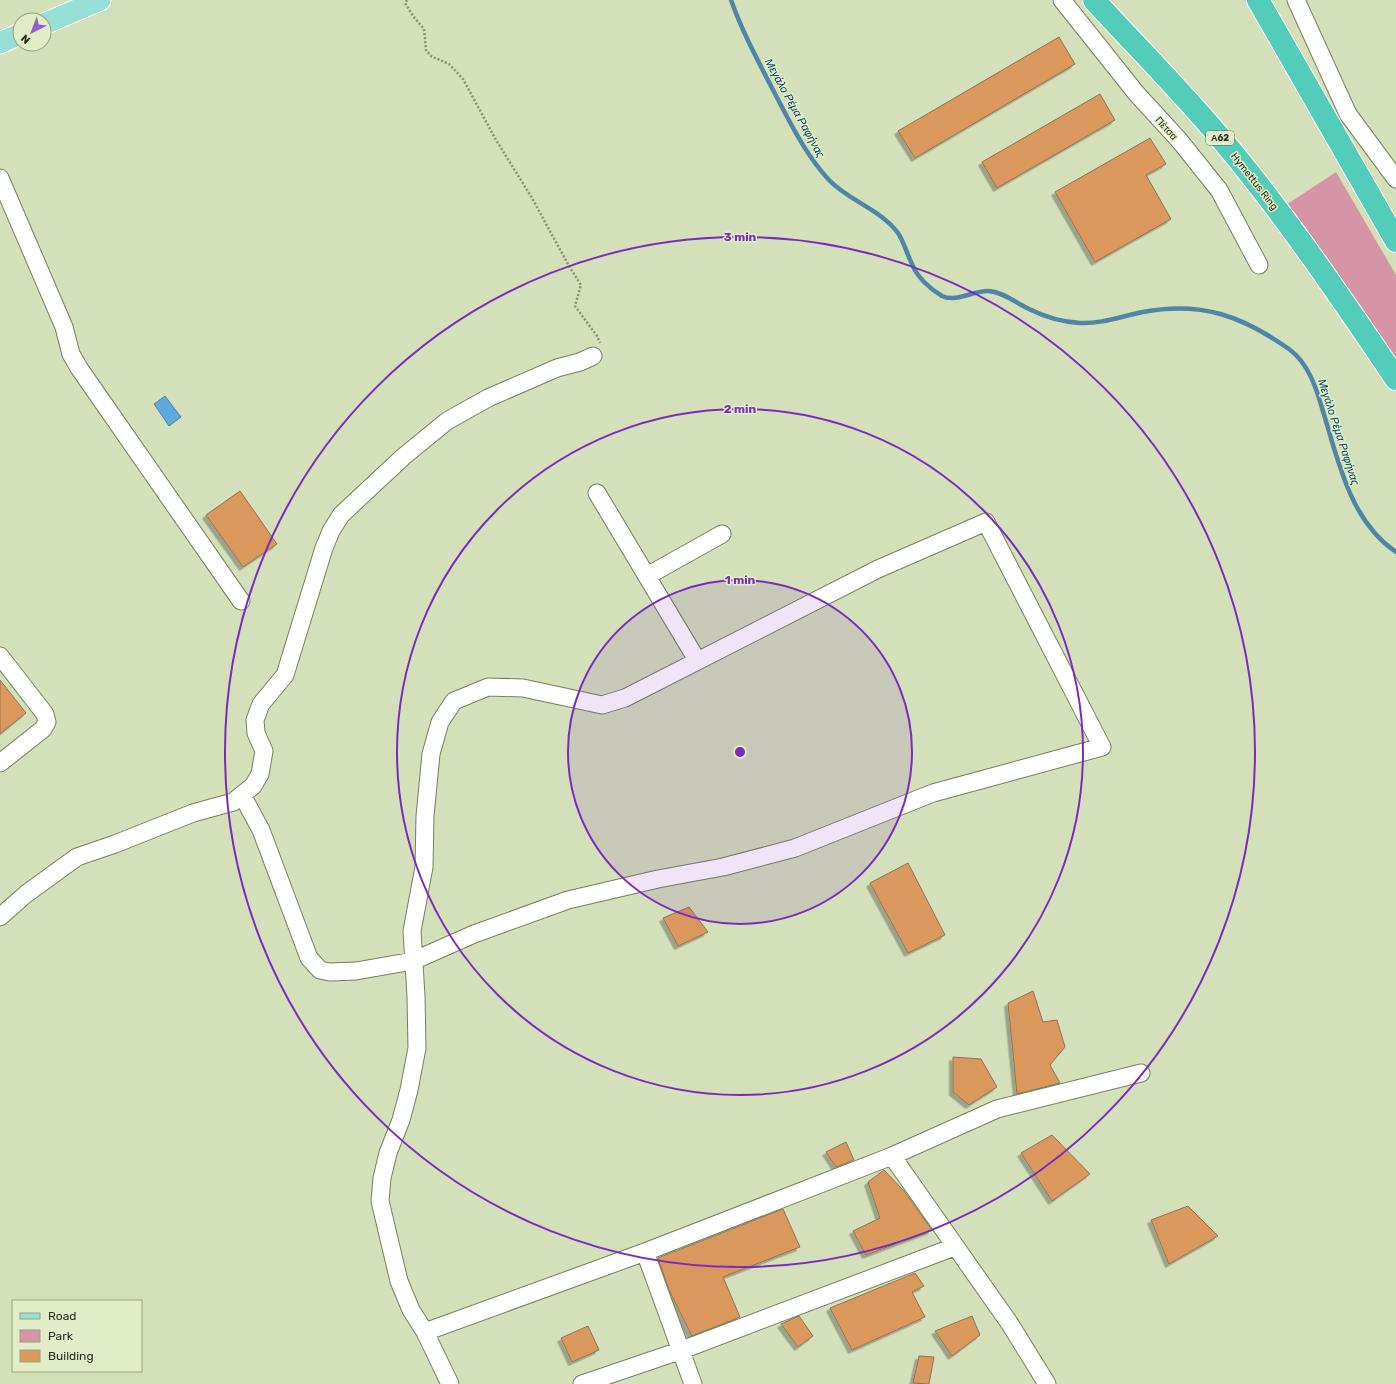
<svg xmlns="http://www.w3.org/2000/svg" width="1396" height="1384" font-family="Rubik,sans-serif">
<defs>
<filter id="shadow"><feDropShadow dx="-3.5" dy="3.5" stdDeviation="0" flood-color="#0004"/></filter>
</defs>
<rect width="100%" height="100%" fill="#d4e0b9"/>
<path fill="#d695a6" d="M1336,172L1396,275V362L1286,205Z"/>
<path fill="#5eaadf" stroke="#4f85a6" d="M165,396L181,417L169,426L154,404Z"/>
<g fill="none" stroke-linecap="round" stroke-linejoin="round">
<path stroke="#4f85a6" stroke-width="4.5" d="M731,0C742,31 757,59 772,88C789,120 804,153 829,180C849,201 880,209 898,233C904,242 907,254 912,264C917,277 930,289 942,296C956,303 974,290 989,291C1003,292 1016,303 1029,309C1045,317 1063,322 1080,323C1102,324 1122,316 1143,312C1202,301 1242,316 1289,349C1308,363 1316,387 1322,408C1338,459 1349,520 1396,552"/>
</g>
<path fill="#da985d" stroke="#917259" filter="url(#shadow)" d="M1059,37L1075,64L915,158L898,131Z
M1100,94L1115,120L997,188L982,162Z
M1150,138L1166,164L1146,175L1171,219L1095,262L1055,192Z
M240,491L277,544L243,567L206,515Z
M0,680L26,713L0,734Z
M908,863L945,935L908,953L870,883Z
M689,907L708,932L678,946L663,918Z
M1033,991L1043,1022L1057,1020L1065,1047L1050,1065L1060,1083L1017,1094L1008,1003Z
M953,1057L981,1059L997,1087L969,1105L953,1092Z
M1052,1135L1090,1174L1052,1201L1021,1153Z
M846,1142L854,1160L836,1167L826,1152Z
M884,1170L904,1191L932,1230L866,1255L853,1231L880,1218L868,1182Z
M1188,1206L1218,1236L1169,1264L1151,1220Z
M783,1209L800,1247L723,1277L740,1317L692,1336L669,1290L658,1258Z
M915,1273L924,1286L912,1292L925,1317L852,1350L830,1308Z
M799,1316L813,1336L798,1347L781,1324Z
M972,1316L980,1335L952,1356L935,1331Z
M588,1326L599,1350L572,1362L561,1338Z
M919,1356L934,1357L929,1384L913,1383Z"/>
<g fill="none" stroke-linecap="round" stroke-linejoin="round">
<g stroke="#75805c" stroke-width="19">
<path id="minor" d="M1062,0L1136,93L1179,140L1219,190L1259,265
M1296,0L1348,114L1396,179
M0,178L64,327L71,354L79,368L241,601
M597,493L697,660
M647,576L722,534
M0,656L45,714L47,722L43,729L0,763
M242,795L261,830L309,958L320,970L330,972L356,971L413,961L474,934L568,900L658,879L723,867L795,848L933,793L1102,747L986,522L878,569L625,698L602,705L523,688L488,687L454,701L440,722L431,754L425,816L424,867L412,931L416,996L417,1048L409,1090L401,1120L388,1153L382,1178L380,1201L399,1281L411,1310L425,1332L450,1384
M0,917L26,894L77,857L115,844L193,813L233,802L253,786L260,774L264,751L256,733L255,720L261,704L285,675L324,548L331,531L341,515L403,457L447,421L488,398L557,368L580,362L593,356
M892,1156L1010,1324L1047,1384
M645,1252L693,1384
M425,1332L645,1252L892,1156L997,1109L1141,1073
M582,1384L682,1350L954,1247"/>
</g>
<g stroke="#fff" stroke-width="23">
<path id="major" d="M44,24L100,0
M0,43L20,34"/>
</g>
<g stroke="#fff" stroke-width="24">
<path id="highway" d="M1094,0C1137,47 1182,92 1223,141C1286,216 1341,298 1396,379
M1258,0L1396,241"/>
</g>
<path stroke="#889174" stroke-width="2.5" stroke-dasharray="2 2" stroke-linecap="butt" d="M407,0L405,3L413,16L424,29L426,50L431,56L449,64L463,79L496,140L532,198L569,266L581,285L575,306L597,336L600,343"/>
<use href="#minor" stroke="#fff" stroke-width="17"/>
<use href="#major" stroke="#98e0d6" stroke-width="21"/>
<use href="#highway" stroke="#53ccba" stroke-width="22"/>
</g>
<circle cx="740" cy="752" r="172" fill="#7b2cbf" fill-opacity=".12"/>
<g fill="none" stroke="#7b2cbf" stroke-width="2">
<circle cx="740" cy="752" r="172"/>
<circle cx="740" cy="752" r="343"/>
<circle cx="740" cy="752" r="515"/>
</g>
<g text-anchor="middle" stroke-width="3" stroke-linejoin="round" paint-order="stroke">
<rect fill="#e1edc6" stroke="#626952" stroke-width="1" x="1206" y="131" width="28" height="14" rx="3"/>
<g font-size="9" font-weight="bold" fill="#2c3021">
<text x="1220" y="141">Α62</text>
</g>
<g font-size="10" fill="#2c3021" stroke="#e1edc6">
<text transform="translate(1167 128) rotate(48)" y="4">Πέτσα</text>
<text transform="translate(1255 181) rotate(52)" y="4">Hymettus Ring</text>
</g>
<g font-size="11" font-style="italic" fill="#003f63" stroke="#e1edc6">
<text transform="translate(795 108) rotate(61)" y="4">Μεγάλο Ρέμα Ραφήνας</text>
<text transform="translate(1339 432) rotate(72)" y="4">Μεγάλο Ρέμα Ραφήνας</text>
</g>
</g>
<circle cx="740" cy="752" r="6" fill="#7b2cbf" stroke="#e1edc6" stroke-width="2"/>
<g font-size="12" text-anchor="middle" font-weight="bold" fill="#7b2cbf" stroke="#e1edc6" stroke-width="3" stroke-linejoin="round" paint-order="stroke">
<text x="740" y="241">3 min</text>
<text x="740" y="413">2 min</text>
<text x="740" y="584">1 min</text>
</g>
<rect x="12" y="1300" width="130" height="72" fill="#e1edc6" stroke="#99a184"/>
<rect x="20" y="1313" width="20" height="6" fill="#98e0d6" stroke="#99a184"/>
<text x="48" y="1320" font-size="12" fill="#2c3021">Road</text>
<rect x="20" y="1330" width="20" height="12" fill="#d695a6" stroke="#99a184"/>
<text x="48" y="1340" font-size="12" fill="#2c3021">Park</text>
<rect x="20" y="1350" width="20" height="12" fill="#da985d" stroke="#99a184"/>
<text x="48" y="1360" font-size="12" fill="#2c3021">Building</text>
<g transform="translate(32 32) rotate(222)"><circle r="19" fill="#e1edc6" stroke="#99a184"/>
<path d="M0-3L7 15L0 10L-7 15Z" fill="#935dd6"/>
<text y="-6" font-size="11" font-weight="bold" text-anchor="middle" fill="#2c3021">N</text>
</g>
</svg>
